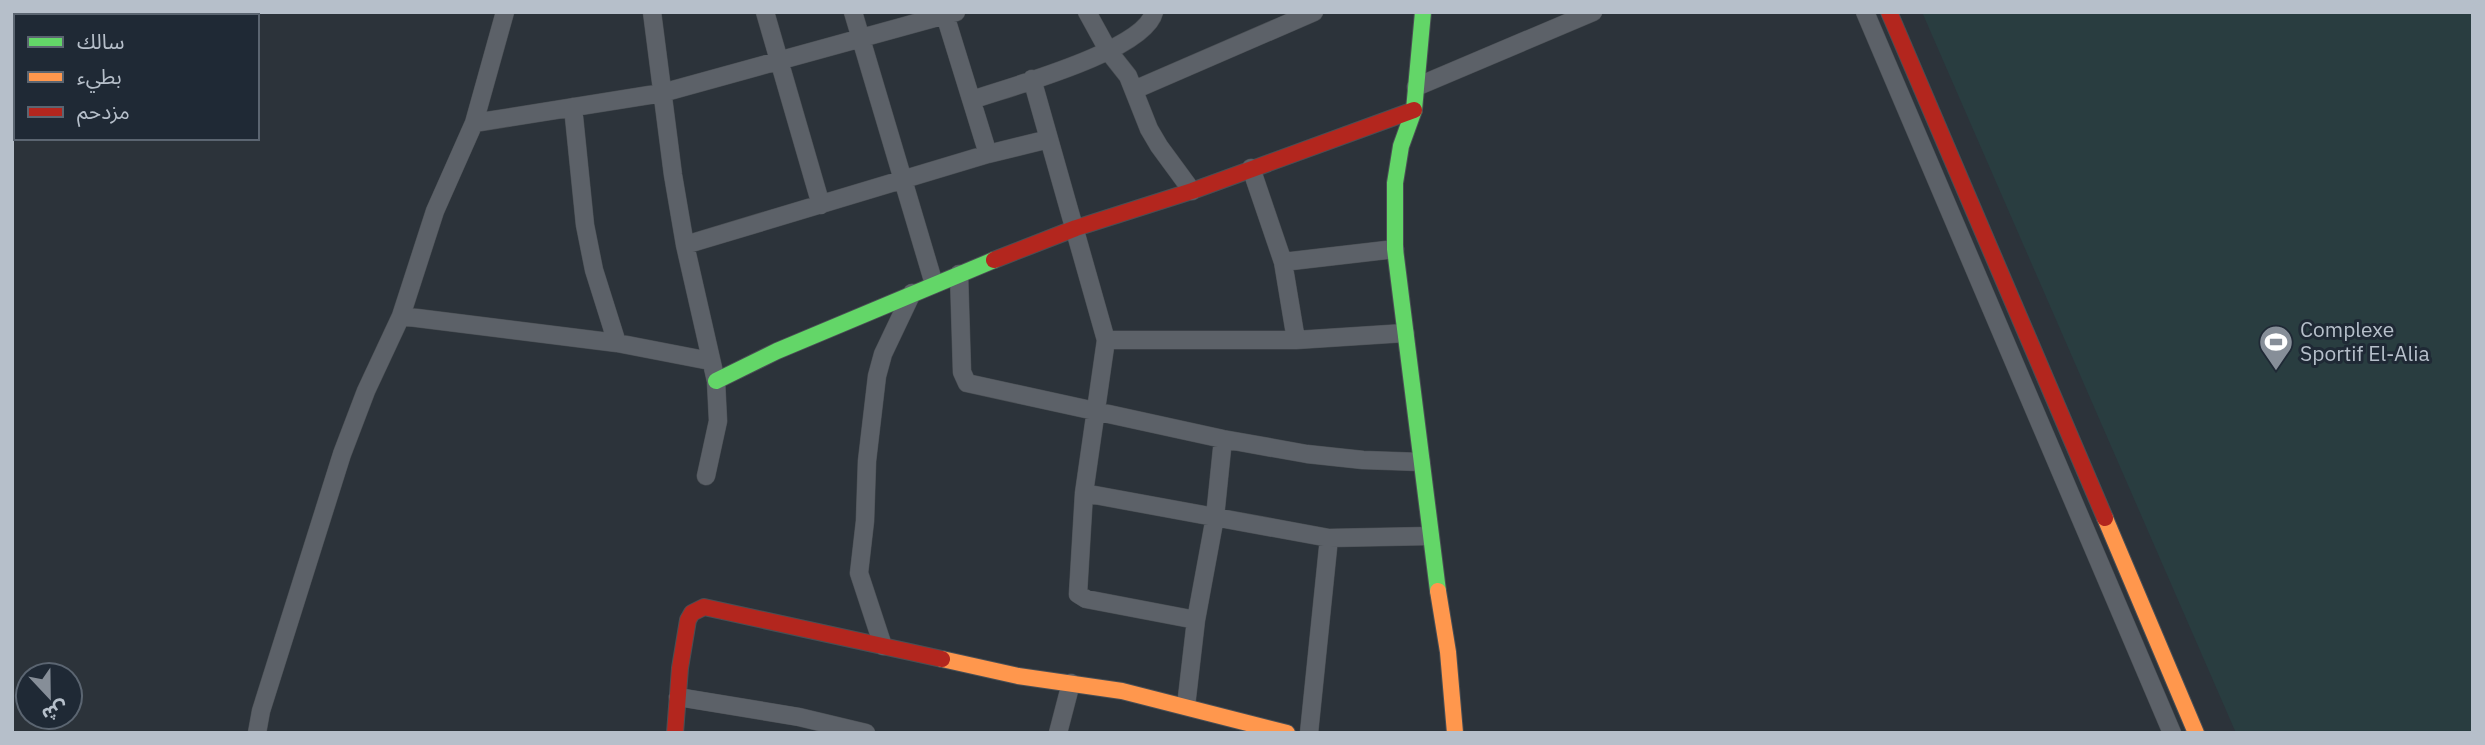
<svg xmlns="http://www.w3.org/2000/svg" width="2485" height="745" font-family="'IBM Plex Sans','Noto Sans Arabic',sans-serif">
<rect width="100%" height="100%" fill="#2c333a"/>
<path fill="#293d40" d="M1922,12H2473V733H2236Z"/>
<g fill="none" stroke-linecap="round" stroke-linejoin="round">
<g stroke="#4a4f54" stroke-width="19">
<path id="street" d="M505,12L474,123L435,211L401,316L617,343L710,361
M652,12L673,175L685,245L716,381L718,421L706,476
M765,12L821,205
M853,12L934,284
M1087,12L1109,52L1128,76L1149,129L1159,146L1192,191
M1865,12L2172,733
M945,15L988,154
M1032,79L1106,340L1084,493L1078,594L1086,599L1196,620
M1416,87L1593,12
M1134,90L1314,12
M972,100C1009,87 1145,51 1154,12
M573,107L585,225L594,270L617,343
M474,123L662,93L956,12
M1251,168L1283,262L1296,340
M685,245L988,154L1049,139
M1283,262L1395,249
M959,274L962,372L967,383L1223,439L1307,454L1363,460L1421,462
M1106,340H1296L1405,333
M1084,493L1329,538L1430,536
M883,646L859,573L865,521L867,461L877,376L883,354L912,293
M678,697L799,717L866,733
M1186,706L1196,620L1215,517L1223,439
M257,733L261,711L342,454L366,391L401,316
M1058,733L1071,683
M1309,733L1329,538"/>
</g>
<g stroke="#4a4f54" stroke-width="18">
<path id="fast" d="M1423,12L1414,110L1401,146L1395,183V249L1438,591
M716,381L777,351L994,260"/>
</g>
<g stroke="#4a4f54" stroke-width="18">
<path id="slow" d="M2105,518L2196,733
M1438,591L1448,652L1455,733
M942,659L1018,676L1122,691L1287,733"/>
</g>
<g stroke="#4a4f54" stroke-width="18">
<path id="jam" d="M1889,12L2105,518
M994,260L1076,228L1192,191L1414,110
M675,733L680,668L688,620L692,613L704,607L942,659"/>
</g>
<use href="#street" stroke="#5c6168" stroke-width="18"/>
<use href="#fast" stroke="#63d668" stroke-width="16"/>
<use href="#slow" stroke="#ff974d" stroke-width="16"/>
<use href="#jam" stroke="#b3261e" stroke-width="16"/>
</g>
<defs>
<g id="stadium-pin" transform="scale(1.75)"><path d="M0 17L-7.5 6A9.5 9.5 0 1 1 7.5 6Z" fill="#868e98" stroke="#1f2935"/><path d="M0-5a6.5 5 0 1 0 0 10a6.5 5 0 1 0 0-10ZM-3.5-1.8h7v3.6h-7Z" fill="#fff"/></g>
</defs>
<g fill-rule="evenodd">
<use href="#stadium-pin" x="2276" y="342"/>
</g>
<g text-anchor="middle" stroke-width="6" stroke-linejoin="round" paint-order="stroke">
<g font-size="21" fill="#b6bfca" stroke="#1f2935" text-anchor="start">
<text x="2300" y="337">Complexe<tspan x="2300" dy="24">Sportif El-Alia</tspan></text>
</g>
</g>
<rect width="2485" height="745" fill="none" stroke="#b6bfca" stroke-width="28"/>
<rect x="14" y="14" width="245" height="126" fill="#1f2935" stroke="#5b6571" stroke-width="2"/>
<rect x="28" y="37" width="35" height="10" fill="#63d668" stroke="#5b6571" stroke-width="2"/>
<text x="77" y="49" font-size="21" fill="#b6bfca">سالك</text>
<rect x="28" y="72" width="35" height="10" fill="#ff974d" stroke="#5b6571" stroke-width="2"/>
<text x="77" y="84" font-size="21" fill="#b6bfca">بطيء</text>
<rect x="28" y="107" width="35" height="10" fill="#b3261e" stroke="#5b6571" stroke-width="2"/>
<text x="77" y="119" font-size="21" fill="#b6bfca">مزدحم</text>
<g transform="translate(49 696) rotate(158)"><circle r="33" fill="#1f2935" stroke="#5b6571" stroke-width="2"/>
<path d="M0-5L12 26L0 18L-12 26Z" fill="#868e98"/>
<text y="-10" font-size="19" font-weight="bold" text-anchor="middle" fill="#b6bfca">ش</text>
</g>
</svg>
